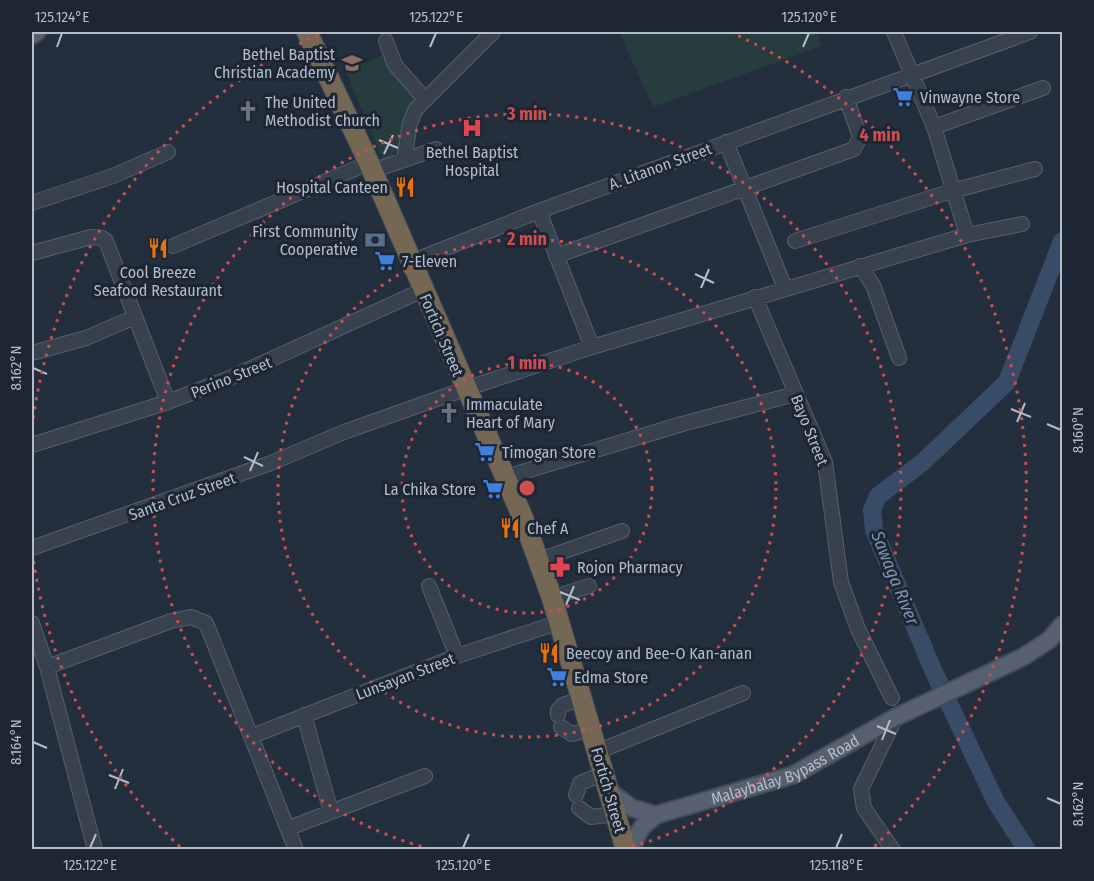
<svg xmlns="http://www.w3.org/2000/svg" width="1094" height="881" font-family="'Fira Sans Condensed',sans-serif">
<rect width="100%" height="100%" fill="#242f3e"/>
<path fill="#263c3f" d="M619,32H817L822,46L653,107Z
M385,53L421,96L401,151L394,157L383,161L346,72Z"/>
<g fill="none" stroke-linecap="round" stroke-linejoin="round">
<path stroke="#394c67" stroke-width="18" d="M1027,850L996,802L933,670L874,530L872,510L878,496L923,462L1007,382L1062,241"/>
<g stroke="#565f6c" stroke-width="16">
<path id="minor" d="M894,32L934,127L967,235
M386,41L395,65L424,98
M934,127L1043,88
M726,142L785,288
M404,160L410,123L416,109L493,32
M372,171L436,149
M32,203L113,176L168,152
M539,211L592,347
M795,241L952,191L1035,169
M173,246L369,163
M32,253L91,237L102,238L106,241L168,402
M556,256L854,149L860,137L846,97
M411,262L539,211L1030,32
M860,266L873,285L899,358
M755,297L825,462L841,582L858,629L892,698
M36,352L86,338L135,317
M32,445L168,402L232,377L423,290
M506,477L682,424L795,394
M32,548L271,463L344,432L465,389L592,347L967,235L1022,224
M539,560L622,531
M429,586L457,656
M552,598L589,586
M32,623L47,667L95,850
M47,667L171,621L191,617L206,623L296,850
M304,715L331,812
M558,715V710L563,705L583,698
M561,727L572,734L592,729
M252,736L457,656L560,622
M599,751L743,693
M576,795L580,783L605,773
M579,808L591,817L616,814
M289,828L425,776
M893,850L864,808L861,789L896,717"/>
</g>
<g stroke="#414a57" stroke-width="20">
<g id="major">
<path d="M32,35L37,32"/>
<path d="M610,792L632,808L656,815"/>
<path id="s1" d="M629,850L642,827L656,815L793,775L896,717L1023,657L1049,640L1062,625"/>
</g>
</g>
<g stroke="#434c59" stroke-width="22">
<path id="highway" d="M307,32L369,163L523,518L552,598L626,850"/>
</g>
<use href="#minor" stroke="#38414e" stroke-width="14"/>
<use href="#major" stroke="#56606e" stroke-width="16"/>
<use href="#highway" stroke="#746855" stroke-width="20"/>
</g>
<path fill="none" stroke="#b4bcc9" stroke-width="2" d="M57,47L62,33M430,47L436,33M803,47L809,33M379,140L398,148M384,154L393,135M695,274L714,283M701,288L709,269M33,368L47,374M1011,409L1031,417M1017,422L1025,403M1047,424L1061,430M244,457L263,466M250,471L258,452M560,592L580,600M566,605L574,586M877,726L896,734M882,740L890,720M33,742L47,748M109,775L129,783M115,789L123,769M1047,798L1061,804M90,848L96,834M463,848L469,834M836,848L842,834"/>
<g fill="none" stroke="#ce4d50" stroke-width="3" stroke-dasharray="3 6">
<circle cx="527" cy="488" r="125"/>
<circle cx="527" cy="488" r="249"/>
<path d="M430 849A374 374 0 1 1 624 849"/>
<path d="M180 847A499 499 0 0 1 32 549M32 427A499 499 0 0 1 324 32M730 32A499 499 0 0 1 874 847"/>
</g>
<defs>
<g id="school-bare" transform="scale(1.62)"><path d="M0-5L7-2L0 1L-7-2ZM-4 1L0 2.5L4 1V4Q0 6-4 4Z" fill="#8d6e63" stroke="#1d2633" stroke-width="2.5" paint-order="stroke"/></g>
<g id="supermarket-bare" transform="scale(1.62)"><path d="M-6-5.5h2.5l.6 2H6L4.5 2H-2.5L-4.4-4H-6ZM-1.5 3.2a1.3 1.3 0 1 0 .1 0ZM3 3.2a1.3 1.3 0 1 0 .1 0Z" fill="#3f7fe0" stroke="#1d2633" stroke-width="2.5" paint-order="stroke"/></g>
<g id="church-bare" transform="scale(1.62)"><path d="M-1.2-6h2.4v3.5h3.3v2.4h-3.3V6h-2.4V-.1h-3.3v-2.4h3.3Z" fill="#6b7280" stroke="#1d2633" stroke-width="2.5" paint-order="stroke"/></g>
<g id="hospital-bare" transform="scale(1.62)"><path d="M-5-5h3v3.5h4V-5h3V5h-3V1.5h-4V5h-3Z" fill="#e0444e" stroke="#1d2633" stroke-width="2.5" paint-order="stroke"/></g>
<g id="restaurant-bare" transform="scale(1.62)"><path d="M-5-6h1v4h1v-4h1v4h1v-4h1v5L-1.5 .5V6h-2V.5L-5-1ZM5-6V6H3V1.5H1.5Q1.5-4 5-6Z" fill="#e8710a" stroke="#1d2633" stroke-width="2.5" paint-order="stroke"/></g>
<g id="bank-bare" transform="scale(1.62)"><path d="M-6-4H6V4H-6ZM0-2.3a2.3 2.3 0 1 0 0 4.6a2.3 2.3 0 1 0 0-4.6Z" fill="#5c6f8a" stroke="#1d2633" stroke-width="2.5" paint-order="stroke"/></g>
<g id="pharmacy-bare" transform="scale(1.62)"><path d="M-2-6h4v4h4v4h-4v4h-4v-4h-4v-4h4Z" fill="#e0444e" stroke="#1d2633" stroke-width="2.5" paint-order="stroke"/></g>
</defs>
<g fill-rule="evenodd">
<use href="#school-bare" x="352" y="63"/>
<use href="#supermarket-bare" x="903" y="97"/>
<use href="#church-bare" x="248" y="111"/>
<use href="#hospital-bare" x="472" y="128"/>
<use href="#restaurant-bare" x="405" y="187"/>
<use href="#bank-bare" x="375" y="240"/>
<use href="#restaurant-bare" x="158" y="248"/>
<use href="#supermarket-bare" x="385" y="261"/>
<use href="#church-bare" x="449" y="413"/>
<use href="#supermarket-bare" x="485" y="452"/>
<use href="#supermarket-bare" x="493" y="489"/>
<use href="#restaurant-bare" x="510" y="528"/>
<use href="#pharmacy-bare" x="560" y="567"/>
<use href="#restaurant-bare" x="549" y="653"/>
<use href="#supermarket-bare" x="557" y="677"/>
</g>
<g text-anchor="middle" stroke-width="6" stroke-linejoin="round" paint-order="stroke">
<g font-size="16" fill="#b4bcc9" stroke="#1d2633" text-anchor="start">
<text x="335" y="60" text-anchor="end">Bethel Baptist<tspan x="335" dy="18">Christian Academy</tspan></text>
<text x="920" y="103">Vinwayne Store</text>
<text x="265" y="108">The United<tspan x="265" dy="18">Methodist Church</tspan></text>
<text x="472" y="158" text-anchor="middle">Bethel Baptist<tspan x="472" dy="18">Hospital</tspan></text>
<text x="388" y="193" text-anchor="end">Hospital Canteen</text>
<text x="358" y="237" text-anchor="end">First Community<tspan x="358" dy="18">Cooperative</tspan></text>
<text x="402" y="267">7-Eleven</text>
<text x="158" y="278" text-anchor="middle">Cool Breeze<tspan x="158" dy="18">Seafood Restaurant</tspan></text>
<text x="466" y="410">Immaculate<tspan x="466" dy="18">Heart of Mary</tspan></text>
<text x="502" y="458">Timogan Store</text>
<text x="476" y="495" text-anchor="end">La Chika Store</text>
<text x="527" y="534">Chef A</text>
<text x="577" y="573">Rojon Pharmacy</text>
<text x="566" y="659">Beecoy and Bee-O Kan-anan</text>
<text x="574" y="683">Edma Store</text>
</g>
<g font-size="16" fill="#b4bcc9" stroke="#1d2633">
<text transform="translate(660 166) rotate(-20)" y="6">A. Litanon Street</text>
<text transform="translate(442 335) rotate(67)" y="6">Fortich Street</text>
<text transform="translate(231 377) rotate(-22)" y="6">Perino Street</text>
<text transform="translate(810 430) rotate(68)" y="6">Bayo Street</text>
<text transform="translate(182 496) rotate(-20)" y="6">Santa Cruz Street</text>
<text transform="translate(405 676) rotate(-21)" y="6">Lunsayan Street</text>
<text dy="6" stroke="none"><textPath href="#s1" startOffset="182">Malaybalay Bypass Road</textPath></text>
<text transform="translate(609 790) rotate(74)" y="6">Fortich Street</text>
</g>
<g font-size="18" font-style="italic" fill="#7c92b1" stroke="#1d2633">
<text transform="translate(895 578) rotate(68)" y="6">Sawaga River</text>
</g>
</g>
<circle cx="527" cy="488" r="9" fill="#ce4d50" stroke="#1d2633" stroke-width="3"/>
<g font-size="18" text-anchor="middle" font-weight="bold" fill="#ce4d50" stroke="#1d2633" stroke-width="6" stroke-linejoin="round" paint-order="stroke">
<text x="527" y="120">3 min</text>
<text x="880" y="141">4 min</text>
<text x="527" y="245">2 min</text>
<text x="527" y="369">1 min</text>
</g>
<rect width="1094" height="881" fill="none" stroke="#1d2633" stroke-width="66"/>
<rect x="33" y="33" width="1028" height="815" fill="none" stroke="#b4bcc9" stroke-width="2"/>
<g font-size="15" text-anchor="middle" fill="#b4bcc9">
<text x="62" y="22">125.124°E</text>
<text x="436" y="22">125.122°E</text>
<text x="809" y="22">125.120°E</text>
<text transform="translate(16 368) rotate(-90)" y="5">8.162°N</text>
<text transform="translate(1078 430) rotate(-90)" y="5">8.160°N</text>
<text transform="translate(16 742) rotate(-90)" y="5">8.164°N</text>
<text transform="translate(1078 804) rotate(-90)" y="5">8.162°N</text>
<text x="90" y="870">125.122°E</text>
<text x="463" y="870">125.120°E</text>
<text x="836" y="870">125.118°E</text>
</g>
</svg>
